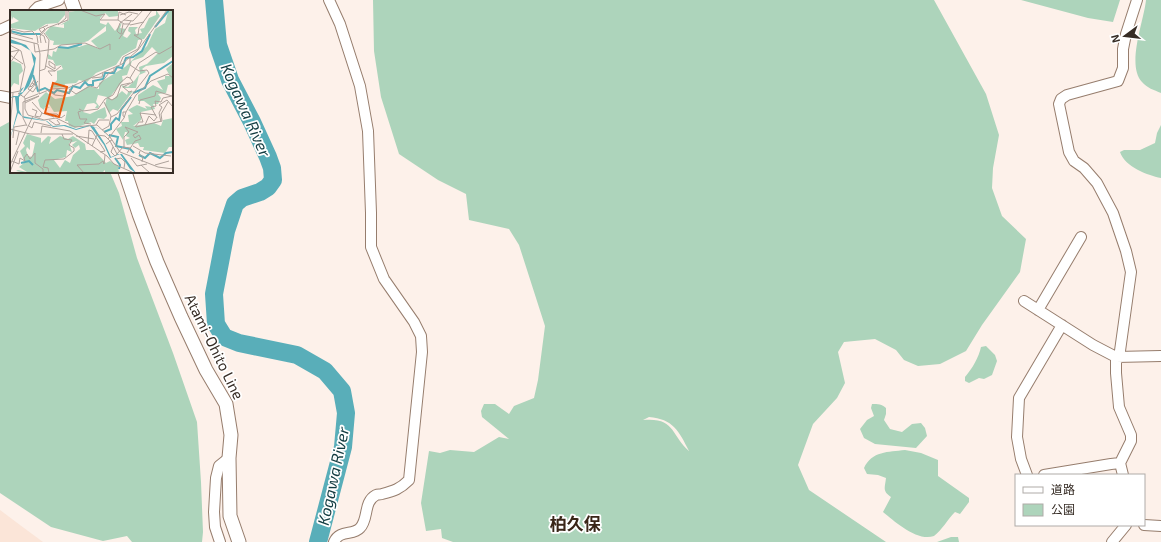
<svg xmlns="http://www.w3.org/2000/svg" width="1161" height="542" font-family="'Exo 2','Noto Sans JP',sans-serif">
<rect width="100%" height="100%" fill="#fdf1ea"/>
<path fill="#fbe5d8" d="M0,510L24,528L43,542H0Z"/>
<path fill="#add4bb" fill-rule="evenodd" d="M373,0H934L986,94L999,135L993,168L992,188L1002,216L1026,239L1020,272L982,325L966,351L940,364L918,366L904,360L896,350L875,339L844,342L838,352L845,383L837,398L813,424L798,465L809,490L886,542H453L442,538L441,529L426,531L421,503L429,451L440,453L450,450L474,452L499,437L509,439L482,417L481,411L484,404H495L509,414L514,406L534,398L538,380L545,326L519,245L509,229L469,220L466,194L438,180L399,154L381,97L374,51ZM649,417C673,419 679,431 689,451C671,435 675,417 643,420Z
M1021,0H1120L1113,22L1088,18Z
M1146,0H1161V93C1154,90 1147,88 1142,82C1126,65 1144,21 1146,0Z
M11,121V172H110L119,193L137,258L173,353L197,422L201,482L203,532L202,542H132L127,536L103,541L51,527L0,493V127Z
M1161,125V178C1147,175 1125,167 1120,152L1124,150H1140L1155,143L1157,133Z
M986,346L995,355L997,361L992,375L984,379L979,378L969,383L965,381V377C972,369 979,357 981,347Z
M872,404C878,404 882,404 886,408V414L884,420L890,429L902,432L912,424L921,423L925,428L927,436L916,448L875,444L864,438L860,429L867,420L874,416L871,408Z
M905,450L921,453L938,460V476L969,498V502L960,514L955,512C948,519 942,530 934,536C918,542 895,522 883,512L891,497C882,491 885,488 886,478L878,475L867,474L864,468C872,451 888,452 905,450Z
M951,537H958L959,542H937Z"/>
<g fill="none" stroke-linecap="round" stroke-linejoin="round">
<path stroke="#59aeb9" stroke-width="18" d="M214,0L218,45L230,80L252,122L268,157L272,168L273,180L268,187L260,192L242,198L235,204L226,231L214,294L216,324L224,337L239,343L297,355L325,371L342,391L346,413L343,447L318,542"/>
<g stroke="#967d6d" stroke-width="12">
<path id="minor" d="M329,0L340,24L360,86L368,131L371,213V247L384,279L414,322L421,336L422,352L409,480C400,489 394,491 382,494C380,495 378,494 376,495C363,502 369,519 360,528C353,536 340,529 334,542
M34,11L38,7L59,0
M0,30L11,25
M0,96L11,98
M1024,301L1093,345L1116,357L1161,356
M1038,310L1081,237
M1116,357V373L1119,407L1131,435V441L1120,463
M1119,358L1131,272L1126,251L1113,213L1097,183L1084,168L1074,161L1069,152L1059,104L1061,99L1067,95L1118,81L1123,68V49L1126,34L1137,0
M1027,475L1021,459L1017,437L1019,398L1062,325
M1044,475L1111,464L1120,463L1123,475
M1144,525L1161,526
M220,542L215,527L214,512L216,478L219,466L229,458
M1112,542L1126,525"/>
</g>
<g stroke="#967d6d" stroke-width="15">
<path id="major" d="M71,0L75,11
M125,172L139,214L157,262L181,317L206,370L226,404L231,435L229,458L230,516L239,542"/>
</g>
<use href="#minor" stroke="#fff" stroke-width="10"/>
<use href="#major" stroke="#fff" stroke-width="13"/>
</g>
<g text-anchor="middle" stroke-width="3.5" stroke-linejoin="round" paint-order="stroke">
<g font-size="15" fill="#362c25" stroke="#fff">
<text transform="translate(214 347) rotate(64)" y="5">Atami-Ohito Line</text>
</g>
<g font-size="16" font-style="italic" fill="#133c41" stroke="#fff">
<text transform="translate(246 110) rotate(66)" y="6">Kogawa River</text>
<text transform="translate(333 476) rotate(-78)" y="6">Kogawa River</text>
</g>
<g font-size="17" font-weight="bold" fill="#3a2618" stroke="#fff">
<text x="575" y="530">柏久保</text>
</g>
</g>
<g transform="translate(10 10)">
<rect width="163" height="163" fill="#fdf1ea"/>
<path d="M0,0L10,1L55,0V5L48,13L36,14L25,21L0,18L1,14L9,11L3,7L2,10ZM71,0H108V6L99,7L95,3L90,8V13L96,15L98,12L105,21L112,12L110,18L116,19L113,26L117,28L121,23L118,21L119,17H128L125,20L126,24L132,23L130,19L134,18L139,8L146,5V0L150,6L134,29L128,30L126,38L112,46L106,55L86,63L77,72L69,70L66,73L55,74L54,77L40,78L47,70V61L53,59L51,55L46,56L43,50L38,49V44L42,47L43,41L46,42L48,37L57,38L65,35L69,37L78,34L89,39L81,31L96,21V16L78,31L68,34L43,35L44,31L40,30L35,23L41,16L54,18V14L50,15L59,10V2ZM163,0V46L154,53L136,56L132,59L136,62L129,65L126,78H113L111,75L118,77L125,70L130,63L129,57L137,54L148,43L142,37L133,47L122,51L117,65L112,66L113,71L99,88L102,90L112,81L117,85L118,82L123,81L108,101L103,99L99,103L95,95L97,87L88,85L86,92L89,96L88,98H85L87,95L84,93L77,94L73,102L80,104L95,97L97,106L94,109L88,108L84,114L81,112L65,118L59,116L58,111H55L57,101L44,102L39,94L37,96L40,98L35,97L34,100L30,97L28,90L36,82L45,89L63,86L78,76L89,79V73L115,57L137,36L145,19L155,13L158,2ZM3,51L11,54L13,61L9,65V75L4,73L0,79V53ZM163,53V74L158,75L156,83L148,84L151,88L148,94H143L145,99L131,102V110L123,116L144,113L151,116L153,110L163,108V137H159L155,143L133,140L134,137H130L128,133L117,135L115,130L120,128L116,126L117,122H115L113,130L106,119L112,116L111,112H119L118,105L123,104L118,100L123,97L127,95L137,99L135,96L142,97L134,91H128V85L143,75L153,80L147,71L155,69V66H160L156,59ZM17,124L31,128V133L38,126L41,127L39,134L50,126L58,129L63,126L75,134L76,140H84L96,153L100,151L108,156L109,163H95V160L92,163H9L11,162L6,161L8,160L17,162L9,157L15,152L10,141L15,136L13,133ZM20,130L25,133L22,147L18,146L16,140L17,137L20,140ZM67,131L62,135L65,138L69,135L70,139L63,145L60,153L55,150L50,158L44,150L56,147L57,140L62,142L59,133Z" fill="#add4bb" fill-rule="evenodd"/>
<path d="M0,29L16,35L26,48L23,66L19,76L9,87V100L12,106L37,111L43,116L55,115L66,119L79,115L96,121L84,117L95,134L101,147L108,144H112L126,163L120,159L110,144L100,148L94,135L80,116L66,120L54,116L43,117L36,111L14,108L8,103L0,129L7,102L5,87L0,88L3,86H8L11,79L14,77L10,83L13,82L24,54L21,41L11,35L0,33Z" fill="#59aeb9"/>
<path fill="none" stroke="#59aeb9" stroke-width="2" d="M145,17L159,0M0,21L12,24H31M48,37L58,38L72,34M23,65L28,81L35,78L44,83L47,80L59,83L63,76L70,78L75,72L78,75H83V71L93,69L95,63H104L107,57L112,58L116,48L123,47L132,41L140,24M123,83L135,78L140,66L163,51M94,122L101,119V114L106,108L109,110L111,100L121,87M99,125L108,127L106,136L120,139L124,143M129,145L135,148L140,143L150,148L156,143L163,142M105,148L110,155L109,159M11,153L19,151L23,155"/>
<path fill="none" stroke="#ada29b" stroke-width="1" d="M70,0L86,6L95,4L90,10H108L114,14H120M110,5L119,2L128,4M108,10L109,2L116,5M114,10L123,11L133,0M113,14L111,24L109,23L107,21L110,13L122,4M48,15L56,8V0M120,15L134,12M33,17L35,19L30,24L34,26L36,33M31,22L29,19L38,15M1,23L2,19L14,22L22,21L27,26L28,33M1,23L23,29M0,27L28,34L30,44L29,84L41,79L58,78L112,54L128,40L157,0M109,29L121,11M24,33L25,42L44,39L51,35L75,33L90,39L100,34V40M31,33L30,26L37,18L58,10V1L70,0M0,35L11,41L15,57L10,81L0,83M0,42L9,40L0,53M0,45L13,54M39,51L45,55V59L39,55ZM110,54L113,47L128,39L132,30L124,25H128L129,18L142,0M36,56L45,61L51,56M29,61L35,59L38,43L39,30L34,23M42,66L38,61H45M82,68L92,67L93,63M20,76L21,77L24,74L25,71L24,70L18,79L23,82L27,76L24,74L22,73M59,79L66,84L80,76L87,78L99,63L104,61V58M38,81L45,85L53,86L61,81M122,81L119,82L113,77L123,72L120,68L129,53L146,42L149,44L163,36M8,83L15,88V99L18,105L34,110L46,108L65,117L87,115L100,127L110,142L148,157L163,159M14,87L28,71M98,88L102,90L107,87L111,75L120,73M15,89L28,84M22,92L32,103L44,107M15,93L29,86M129,94L130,90L145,86L146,81L162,86M22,99L27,101L25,106L30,107L32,103M69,99L73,101L88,99L95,89L103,85L110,73L117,67L120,68M71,101L68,102L70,109H77L74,113L81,114M40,104H47L51,108L55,105M101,107L107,104L139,63L137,60L129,61L120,55V48M115,107L113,106V102H116L126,85L141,71L158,64L163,68M147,108L141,97L146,96L145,91L151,92L153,88L162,86M39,110L46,115L50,114L47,110M151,112L149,103L152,97L149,95L157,90L163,97M86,115L89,110H99M135,115L139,106L144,111L147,107M17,116L13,108V92L29,86M19,116L22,118L24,112L41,116M125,117L129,112H133L130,103L146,105M126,117L152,111L151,104L158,92M0,119L20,124H63M0,119L3,83M92,120L99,116L101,106L94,92M31,123L32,116L60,121L97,146L104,154L124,163M66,126L84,129M3,128L4,117L16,115M98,129L114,108L116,102M78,134L79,120L82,121L95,141L90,142M96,134L100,131L107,144M6,135L9,122M82,136L87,125L95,126L100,131L102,130M123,136L135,143L161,146M103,137L101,142L105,146L107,144M114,137V127L119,122L115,117L128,122M130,141L129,144L133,147L132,152M117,143L125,131L131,129L129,125L125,128L123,125L128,122M107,144L113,137L120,138M121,148L127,156L137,154M106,149L111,148L115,152L114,158M2,151L9,154L10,148L15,151L14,148L17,144L20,149L25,143V153L33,159V163M0,155L23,106M131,155L140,163M145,155L159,151M0,162L8,141M39,163L38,158L33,157L35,150L54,149L64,141V138L59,135L62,130L54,129L52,124M74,163L67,155L89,154L93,151L94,154L95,145"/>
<path fill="#e8590c" fill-opacity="0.15" stroke="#e8590c" stroke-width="2" d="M43,73L57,77L49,107L35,103Z"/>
<rect width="163" height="163" fill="none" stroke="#362c25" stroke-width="2"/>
</g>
<rect x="1015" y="474" width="130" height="52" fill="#ffffff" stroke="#afaba8"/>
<rect x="1023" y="487" width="20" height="6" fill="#ffffff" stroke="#afaba8"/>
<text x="1051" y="494" font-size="12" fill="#362c25">道路</text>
<rect x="1023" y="504" width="20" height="12" fill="#add4bb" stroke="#afaba8"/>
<text x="1051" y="514" font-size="12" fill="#362c25">公園</text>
<g transform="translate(1125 36) rotate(255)" stroke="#ffffff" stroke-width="3" paint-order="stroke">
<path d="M0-3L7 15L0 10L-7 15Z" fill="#362c25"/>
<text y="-6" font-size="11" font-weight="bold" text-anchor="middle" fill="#362c25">N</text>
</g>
</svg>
